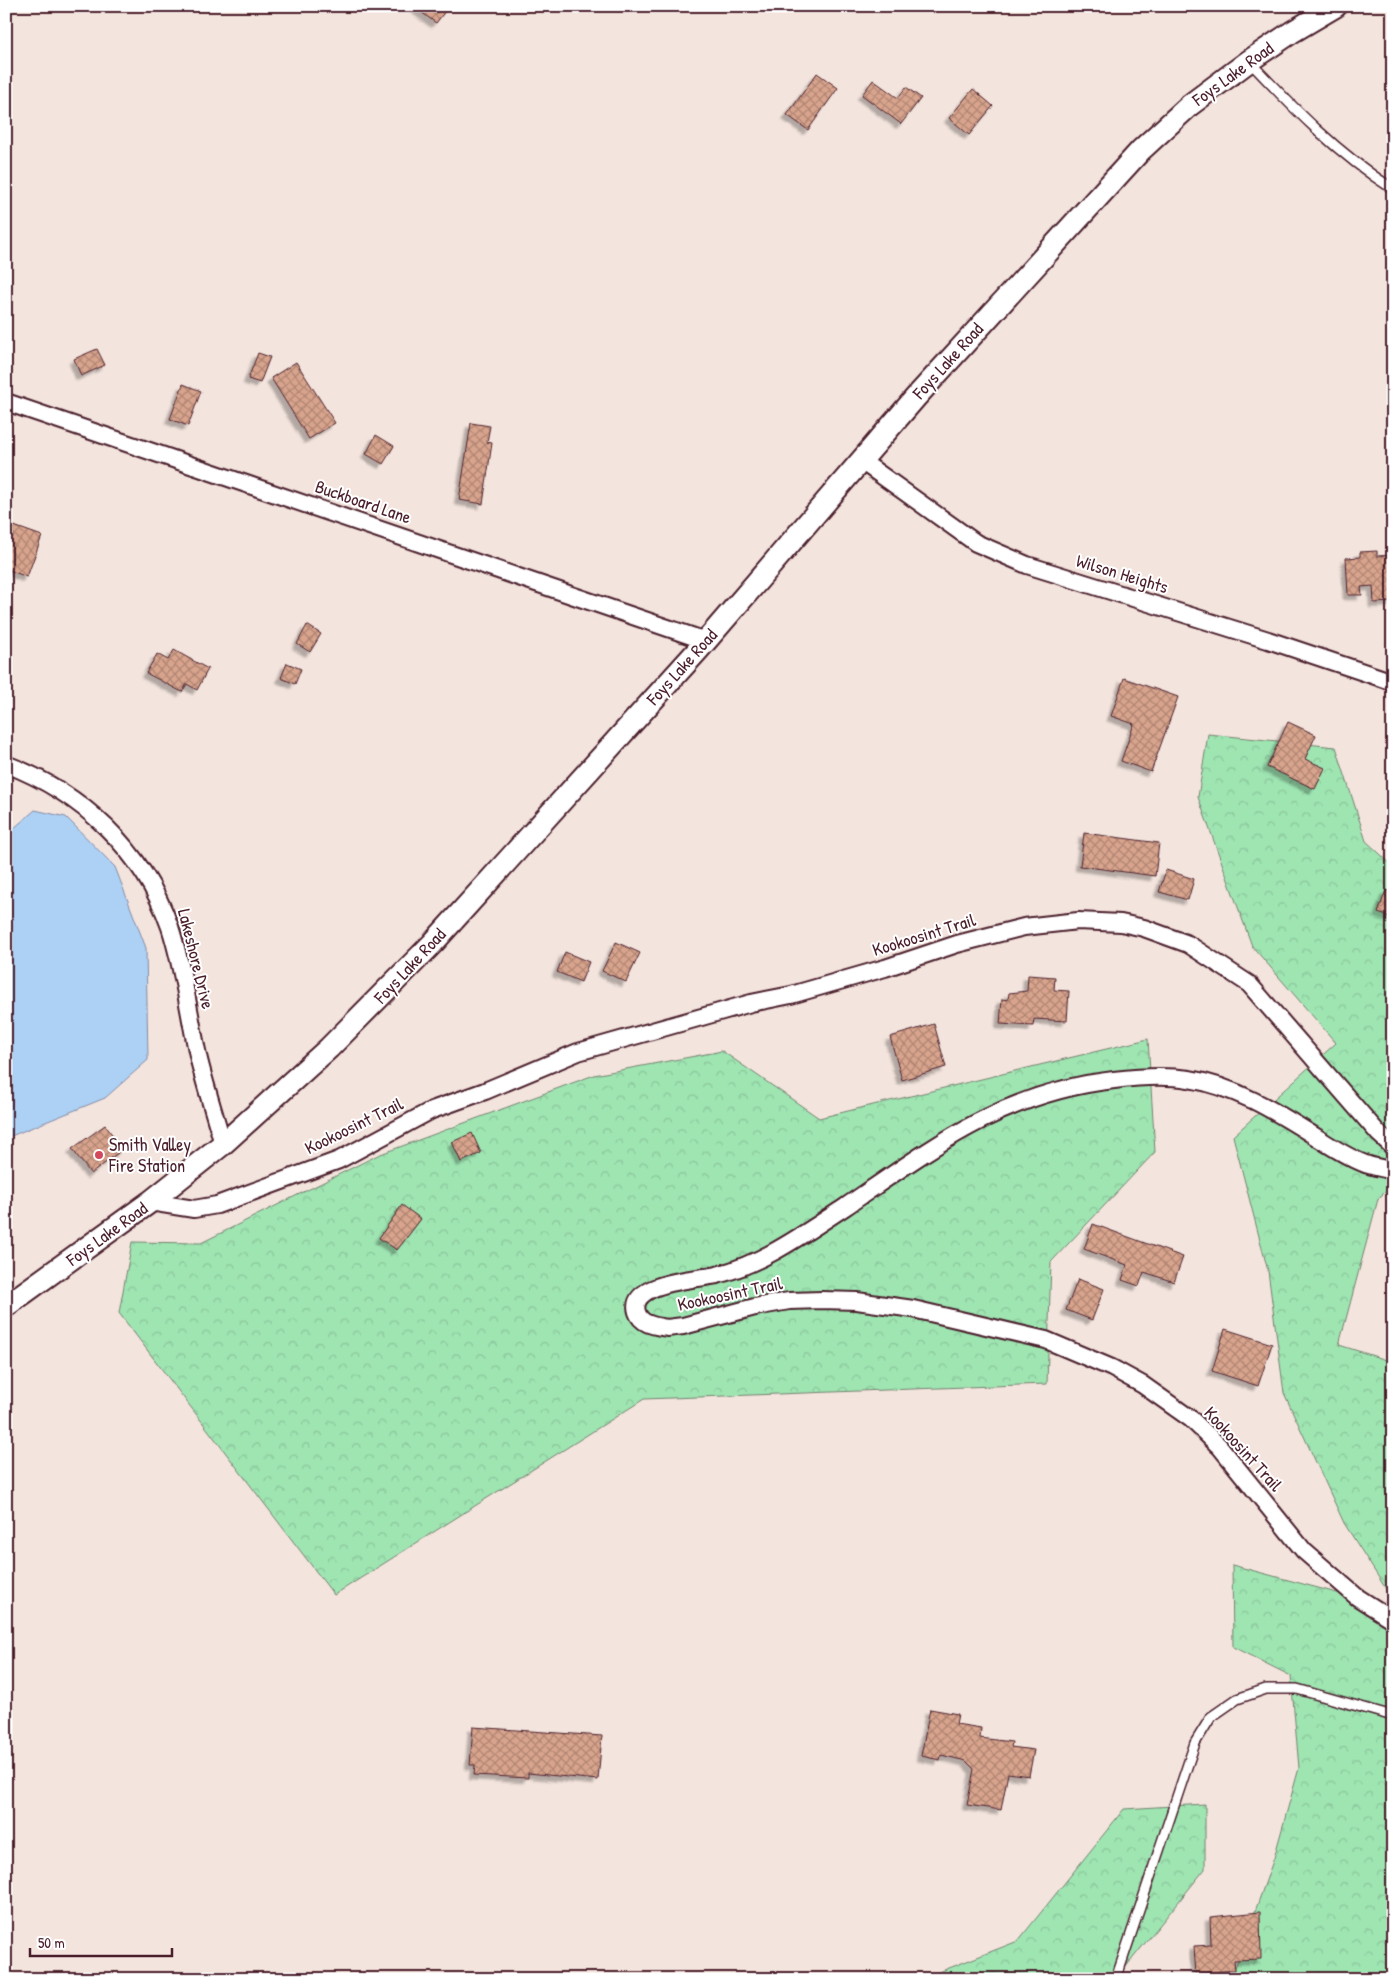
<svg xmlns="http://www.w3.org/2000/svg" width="1399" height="1985" font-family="'Patrick Hand',sans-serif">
<defs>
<pattern id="forest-crowns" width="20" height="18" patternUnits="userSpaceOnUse" patternTransform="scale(1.25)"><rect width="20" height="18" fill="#9ee5b2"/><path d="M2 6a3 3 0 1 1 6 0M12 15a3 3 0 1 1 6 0" fill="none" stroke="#8ac499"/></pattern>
<pattern id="building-cross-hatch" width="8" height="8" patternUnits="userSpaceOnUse" patternTransform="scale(1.25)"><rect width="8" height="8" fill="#d8a48d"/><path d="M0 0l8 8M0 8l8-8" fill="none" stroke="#b18573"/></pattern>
<filter id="shadow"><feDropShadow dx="-4.5" dy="4.5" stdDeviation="1" flood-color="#0004"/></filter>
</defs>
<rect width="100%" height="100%" fill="#f3e4dd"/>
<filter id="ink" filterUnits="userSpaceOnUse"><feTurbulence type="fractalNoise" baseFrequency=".02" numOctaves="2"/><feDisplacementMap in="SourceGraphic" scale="10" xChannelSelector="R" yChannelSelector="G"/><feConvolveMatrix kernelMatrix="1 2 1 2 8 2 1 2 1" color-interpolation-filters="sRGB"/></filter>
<g filter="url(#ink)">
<path fill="url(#forest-crowns)" stroke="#74826e" d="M1208,734L1336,747L1366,841L1393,866V1184L1378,1199L1339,1345L1393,1362V1600L1344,1523L1284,1393L1268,1271L1233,1136L1336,1043L1252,946L1198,797Z
M1148,1039L1155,1152L1051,1262L1047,1384L644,1399L334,1595L119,1313L132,1242L201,1243L378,1155L594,1075L722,1051L819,1118Z
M1232,1565L1393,1608V1979H1231L1274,1858L1299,1768L1291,1676L1233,1647Z
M1205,1804V1869L1116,1979H921L1018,1941L1124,1809Z"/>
<path fill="#acd1f5" stroke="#858aa4" d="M35,810L66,817L115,867L146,948L148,1060L105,1098L6,1138V835Z"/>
<path fill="url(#building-cross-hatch)" stroke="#4a1f2b" filter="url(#shadow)" d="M413,6H449L436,23Z
M817,73L838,88L808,130L787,115Z
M873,80L898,98L906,87L921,98L901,124L862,95Z
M973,89L993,106L969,135L949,118Z
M97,349L105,365L81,376L74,359Z
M258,353L270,357L260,383L248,379Z
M296,362L335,423L309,439L271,378Z
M183,384L201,391L188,426L170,419Z
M471,423L490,426L487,442L492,443L483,504L459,500Z
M376,435L394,446L383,464L366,454Z
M14,526L42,536L27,577L6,569L9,559L6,558V547Z
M1377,551V556L1393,555V602L1374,603L1373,586L1361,587L1362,595H1348L1346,558L1360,557V552Z
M307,625L321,634L310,652L297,644Z
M174,650L208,669L197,690L187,684L182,692L146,673L157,654L168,660Z
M287,663L301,669L295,684L281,678Z
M1124,678L1178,697L1151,772L1121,761L1134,724L1111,716Z
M1288,722L1316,735L1305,759L1325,768L1315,789L1267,767Z
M1084,833L1159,843L1155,876L1080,866Z
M1166,870L1194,879L1188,900L1159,892Z
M1386,890L1393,892V918L1378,913Z
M616,942L640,953L626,982L602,971Z
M565,952L589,962L581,982L557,972Z
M1028,975L1055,977L1054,990L1069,991L1067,1021L1034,1019L1033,1026L1000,1024L1002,999L1008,1000L1009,993L1027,991Z
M934,1024L946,1067L902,1080L890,1037Z
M105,1125L123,1149L91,1174L72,1149Z
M472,1133L481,1153L461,1162L452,1142Z
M402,1205L421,1219L397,1250L379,1238Z
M1093,1224L1183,1257L1174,1282L1144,1272L1139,1286L1122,1280L1127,1265L1084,1249Z
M1078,1279L1104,1289L1092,1320L1066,1310Z
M1225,1329L1272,1344L1258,1386L1212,1371Z
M930,1709L958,1714L956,1724L981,1728L980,1738L1012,1742L1011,1747L1034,1750L1029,1776L1008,1773L1001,1810L967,1805L974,1769L966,1761L941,1755L940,1760L921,1756Z
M473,1727L602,1736L598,1780L528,1773V1778L474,1775L475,1765H470Z
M1260,1912L1261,1959L1234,1960L1235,1970L1203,1973L1205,1979H1191L1196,1977L1194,1946L1211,1945L1210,1917Z"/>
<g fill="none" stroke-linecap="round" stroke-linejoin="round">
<g stroke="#4a1f2b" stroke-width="12">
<path id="service" d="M1249,61C1293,108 1338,154 1393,189
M1116,1979L1195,1743L1211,1717L1237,1699L1266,1689H1297L1393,1716"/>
</g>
<g stroke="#4a1f2b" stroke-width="20">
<path id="minor" d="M6,402L706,641
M860,460L976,543L1027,565L1268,640L1393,682
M6,764C82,793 143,850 170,927C184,970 189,1016 199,1060C206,1088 215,1116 223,1144
M1393,1171C1383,1168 1372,1167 1363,1163C1345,1156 1329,1145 1313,1135C1275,1111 1234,1086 1189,1079C1164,1075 1138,1077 1114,1080C1004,1092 933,1147 845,1207C805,1233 764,1263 717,1275C699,1279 628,1282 637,1312C641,1325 656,1326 667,1328L683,1326L755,1307L789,1301L822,1300L857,1301L913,1309L1046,1340L1112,1368L1143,1385L1191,1419L1220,1447L1304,1551L1357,1597L1393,1620
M150,1202L194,1209L217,1205L339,1160L432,1110L485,1091L578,1052L751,1003L791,995L885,968L957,944L1024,927L1078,921L1121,923L1144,928L1188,944L1249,984L1379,1134L1393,1147"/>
</g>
<g stroke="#4a1f2b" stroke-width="25">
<path id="tertiary" d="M6,1306L150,1202L223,1144L329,1048L433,943L699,649L916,397L1141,150L1190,105L1249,61L1292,32L1336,6"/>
</g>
<use href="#service" stroke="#fff" stroke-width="9"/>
<use href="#minor" stroke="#fff" stroke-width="16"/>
<use href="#tertiary" stroke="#fff" stroke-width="21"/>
</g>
</g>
<circle fill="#d1495b" stroke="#fff" stroke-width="2" cx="99" cy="1155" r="5"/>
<g text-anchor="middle" stroke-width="4" stroke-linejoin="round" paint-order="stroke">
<g font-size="18" fill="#4a1f2b" stroke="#fff">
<text transform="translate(1233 74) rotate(-36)" y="6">Foys Lake Road</text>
<text transform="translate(948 361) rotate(-48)" y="6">Foys Lake Road</text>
<text transform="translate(363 502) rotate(19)" y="6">Buckboard Lane</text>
<text transform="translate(1122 574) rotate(17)" y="6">Wilson Heights</text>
<text transform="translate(682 667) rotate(-48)" y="6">Foys Lake Road</text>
<text transform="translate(924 935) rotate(-17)" y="6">Kookoosint Trail</text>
<text transform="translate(196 959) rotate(76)" y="6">Lakeshore Drive</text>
<text transform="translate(410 966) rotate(-47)" y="6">Foys Lake Road</text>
<text transform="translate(354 1126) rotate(-26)" y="6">Kookoosint Trail</text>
<text transform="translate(107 1234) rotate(-36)" y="6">Foys Lake Road</text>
<text transform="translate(730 1294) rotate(-12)" y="6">Kookoosint Trail</text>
<text transform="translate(1243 1449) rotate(48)" y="6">Kookoosint Trail</text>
</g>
<g font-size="18" fill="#4a1f2b" stroke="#fff" text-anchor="start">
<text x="109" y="1151">Smith Valley<tspan x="109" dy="21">Fire Station</tspan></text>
</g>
</g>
<rect width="1399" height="1985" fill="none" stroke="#fff" stroke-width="25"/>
<rect x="12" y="12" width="1374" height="1960" fill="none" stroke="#4a1f2b" stroke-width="2" filter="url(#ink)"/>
<path d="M30 1948v8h142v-8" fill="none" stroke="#4a1f2b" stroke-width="2.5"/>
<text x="38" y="1948" font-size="15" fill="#4a1f2b" stroke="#ffffff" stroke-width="4" paint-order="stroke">50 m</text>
</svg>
